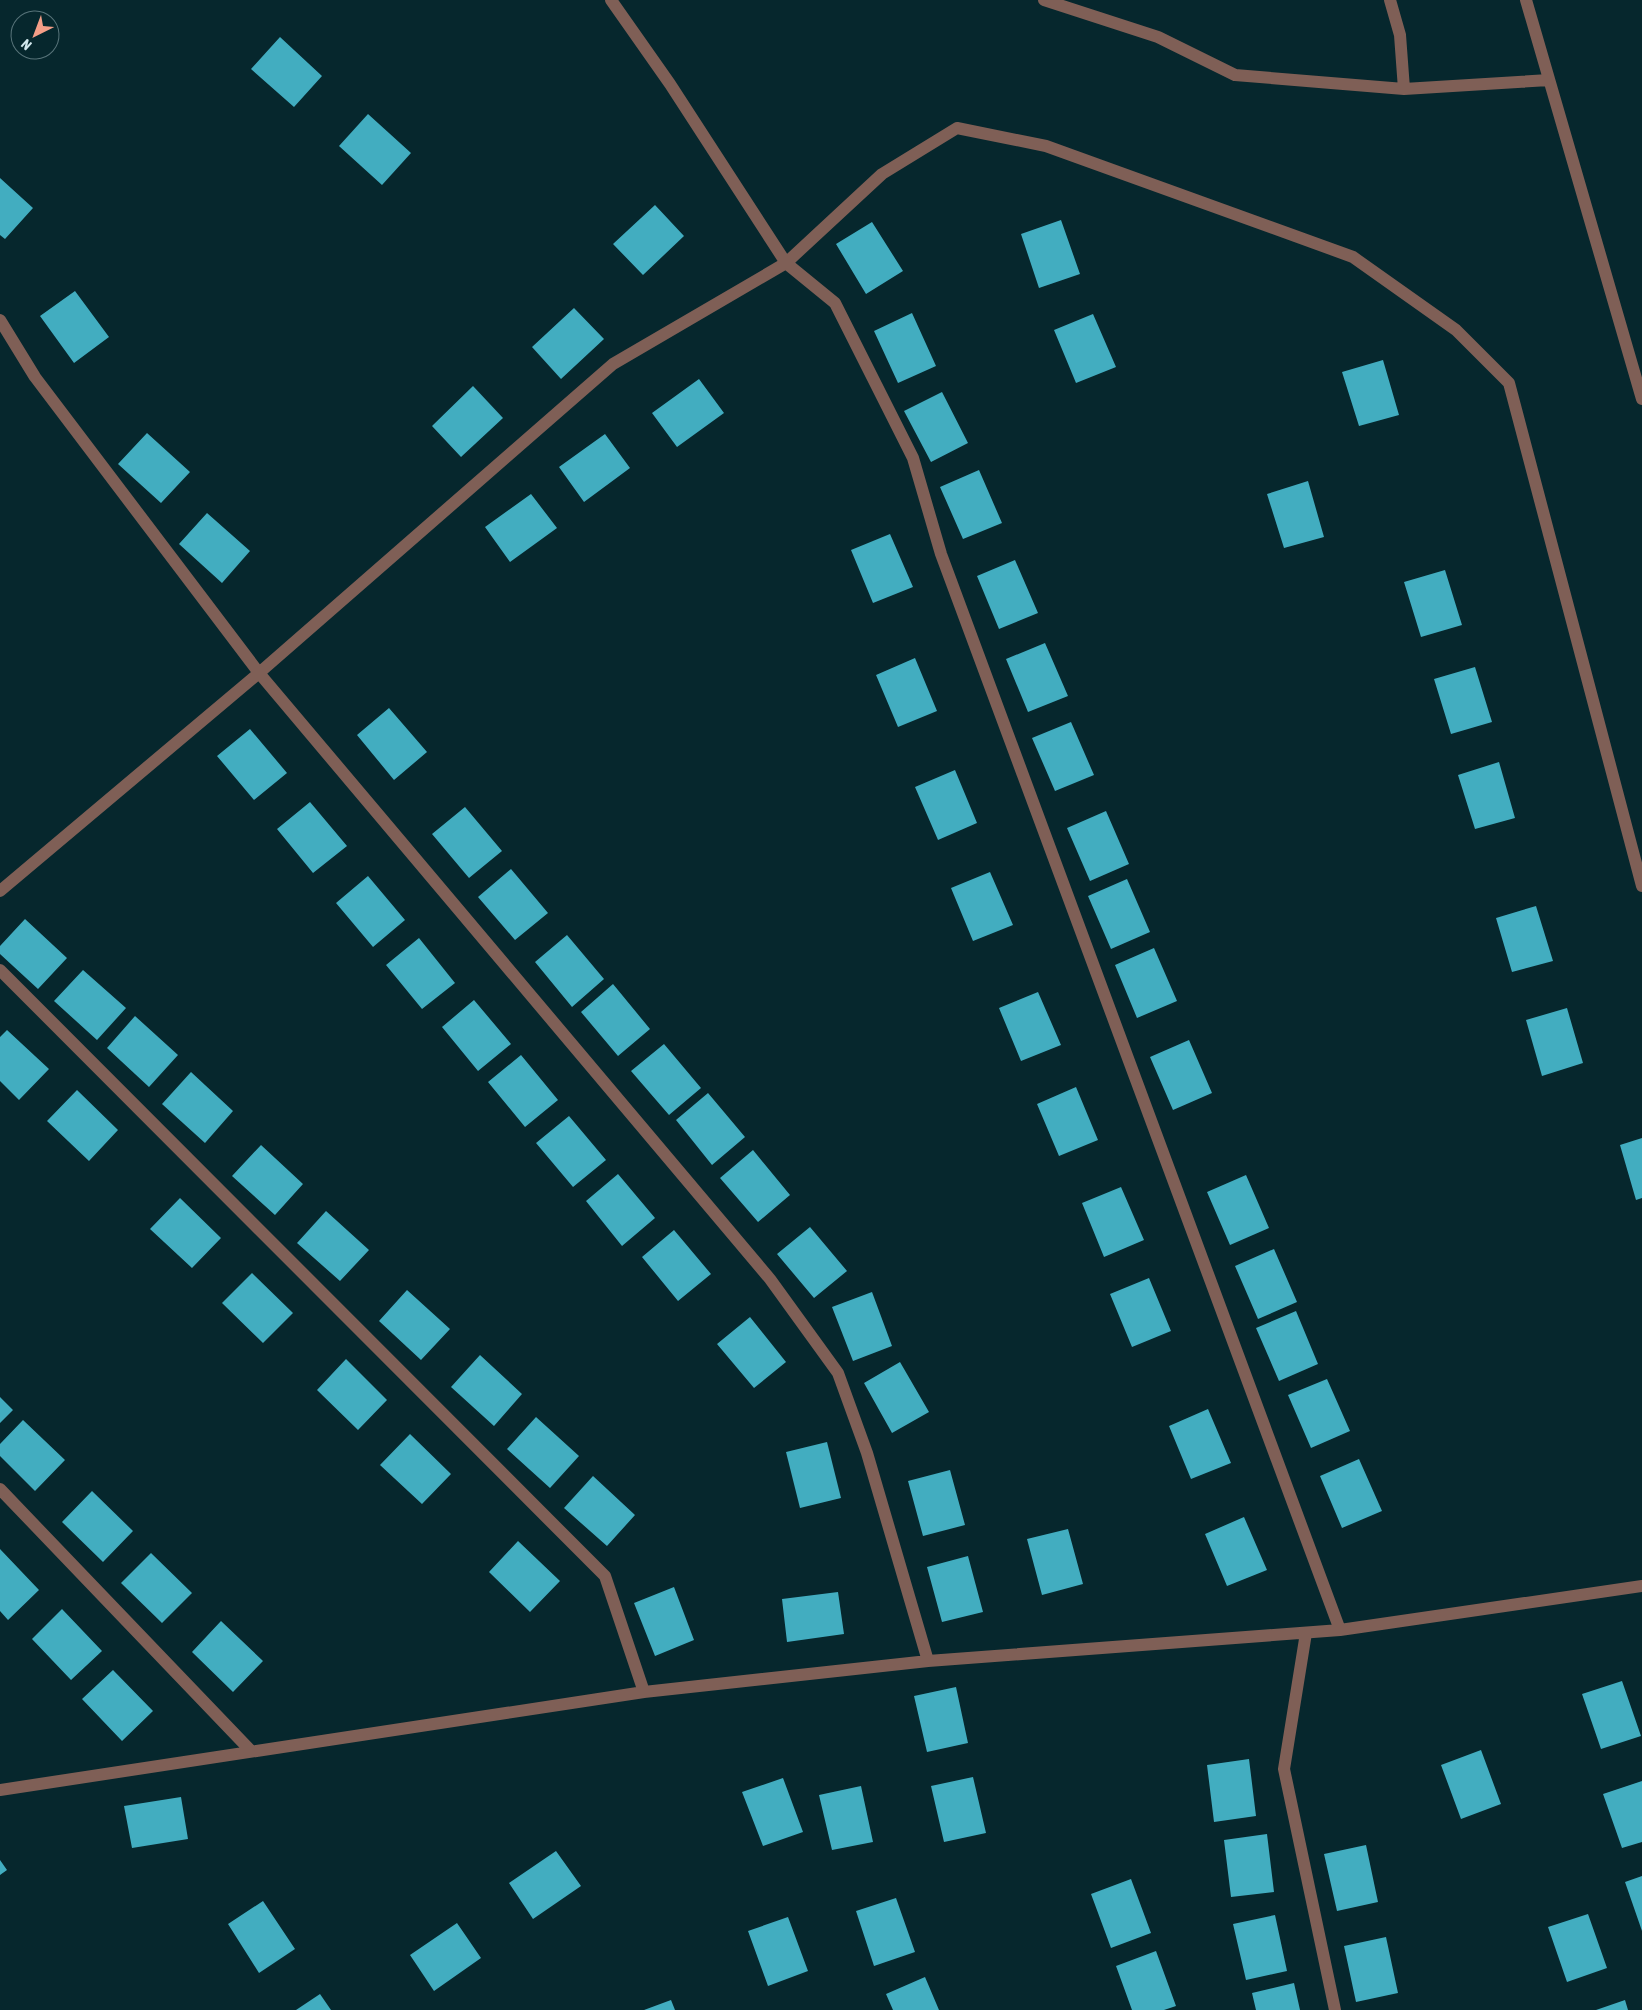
<svg xmlns="http://www.w3.org/2000/svg" width="1642" height="2010" font-family="'Asap Condensed',sans-serif">
<rect width="100%" height="100%" fill="#06272d"/>
<path fill="#42adc0" d="M280,37L322,76L294,107L251,69Z
M368,114L411,153L382,185L339,146Z
M0,178L33,208L5,239L0,235Z
M655,205L684,236L643,275L613,244Z
M1061,220L1080,274L1039,288L1021,234Z
M872,222L903,271L866,294L836,244Z
M75,291L109,337L74,363L40,316Z
M574,308L604,339L561,379L532,347Z
M912,313L936,366L898,383L874,331Z
M1093,314L1116,367L1076,383L1054,330Z
M1383,360L1399,415L1359,426L1342,372Z
M699,379L724,413L677,447L652,413Z
M473,386L503,418L461,457L432,426Z
M942,392L968,443L931,462L904,411Z
M147,433L190,472L161,503L118,464Z
M605,434L630,468L584,502L559,467Z
M979,470L1002,523L963,539L940,487Z
M1308,481L1324,537L1284,548L1267,494Z
M531,494L557,528L510,562L485,527Z
M207,513L250,551L222,583L179,544Z
M890,534L913,587L873,603L851,550Z
M1015,560L1038,613L999,629L977,576Z
M1445,570L1462,625L1421,637L1404,582Z
M1045,643L1068,696L1028,712L1006,659Z
M915,658L937,711L898,727L876,675Z
M1475,667L1492,722L1451,734L1434,679Z
M389,708L427,752L394,780L357,735Z
M1071,722L1094,775L1055,791L1032,738Z
M250,729L287,773L254,800L217,756Z
M1499,762L1515,818L1475,829L1458,775Z
M955,770L977,823L938,840L915,787Z
M310,802L347,846L313,873L277,829Z
M465,807L502,851L469,878L432,834Z
M1106,811L1129,864L1090,881L1067,828Z
M511,869L548,913L515,940L478,897Z
M990,872L1013,925L973,941L951,888Z
M368,876L405,920L373,947L336,903Z
M1127,879L1150,932L1111,949L1088,896Z
M1536,906L1553,961L1512,972L1496,918Z
M25,919L67,958L38,989L0,954V946Z
M567,935L604,979L572,1007L535,962Z
M419,938L455,983L422,1009L386,965Z
M1154,948L1177,1001L1137,1018L1115,965Z
M83,970L126,1008L97,1040L54,1001Z
M613,984L650,1029L618,1056L581,1012Z
M1038,992L1061,1045L1021,1061L999,1008Z
M474,1000L511,1044L478,1071L442,1027Z
M1567,1008L1583,1063L1542,1076L1526,1020Z
M135,1016L178,1055L149,1087L107,1048Z
M7,1030L49,1069L19,1100L0,1081V1037Z
M1189,1040L1212,1093L1173,1110L1150,1057Z
M664,1044L701,1088L669,1115L631,1071Z
M521,1055L558,1100L525,1127L488,1082Z
M191,1072L233,1111L205,1143L162,1104Z
M1076,1087L1098,1140L1059,1156L1037,1104Z
M77,1090L118,1130L89,1161L47,1121Z
M708,1093L745,1137L712,1165L676,1120Z
M569,1116L606,1160L573,1187L536,1143Z
M1642,1138V1198L1636,1200L1620,1145Z
M261,1145L303,1184L275,1215L232,1176Z
M753,1150L790,1195L758,1222L720,1178Z
M618,1174L655,1218L622,1246L586,1201Z
M1246,1175L1269,1228L1230,1245L1207,1192Z
M1121,1187L1144,1240L1104,1257L1082,1203Z
M180,1198L221,1238L192,1268L150,1229Z
M326,1211L369,1250L340,1281L297,1243Z
M810,1227L847,1271L814,1298L777,1254Z
M674,1230L711,1274L678,1301L642,1257Z
M1274,1249L1297,1302L1258,1319L1235,1266Z
M252,1273L293,1313L263,1343L222,1303Z
M1149,1278L1171,1331L1132,1347L1110,1294Z
M407,1290L450,1329L421,1360L379,1321Z
M872,1292L892,1346L853,1361L832,1307Z
M1296,1311L1318,1364L1279,1381L1256,1328Z
M750,1317L786,1362L754,1388L717,1344Z
M480,1355L522,1394L494,1426L451,1387Z
M346,1359L387,1400L358,1430L317,1390Z
M900,1362L929,1412L892,1433L864,1383Z
M1327,1379L1350,1431L1311,1448L1288,1395Z
M0,1397L13,1410L0,1423Z
M1208,1409L1231,1463L1191,1479L1169,1426Z
M536,1417L579,1456L550,1488L507,1449Z
M23,1420L65,1460L35,1491L0,1456V1444Z
M410,1434L451,1474L422,1504L380,1465Z
M827,1442L841,1498L800,1508L786,1452Z
M1359,1459L1382,1511L1342,1528L1320,1476Z
M950,1470L965,1525L923,1536L908,1481Z
M593,1476L635,1515L607,1546L564,1508Z
M92,1491L133,1531L103,1562L62,1522Z
M1244,1517L1267,1570L1227,1586L1205,1534Z
M1068,1529L1083,1584L1042,1595L1027,1539Z
M518,1541L560,1581L530,1612L489,1572Z
M0,1549L39,1590L8,1620L0,1611Z
M151,1553L192,1593L162,1623L121,1583Z
M968,1556L983,1612L942,1622L927,1567Z
M674,1587L694,1640L655,1656L634,1603Z
M838,1592L844,1634L787,1642L782,1599Z
M62,1609L102,1651L71,1680L32,1639Z
M221,1621L263,1661L233,1692L192,1652Z
M113,1670L153,1711L122,1741L82,1699Z
M1622,1681L1641,1736L1601,1749L1582,1694Z
M956,1687L968,1743L927,1752L914,1696Z
M1481,1750L1501,1804L1461,1819L1441,1765Z
M1249,1759L1256,1816L1214,1822L1207,1765Z
M973,1777L986,1833L944,1842L931,1786Z
M783,1778L803,1832L763,1846L742,1792Z
M1642,1781V1842L1622,1848L1603,1794Z
M861,1786L873,1842L832,1850L819,1795Z
M181,1797L188,1839L132,1848L124,1806Z
M1267,1834L1274,1892L1231,1897L1224,1840Z
M1366,1845L1378,1902L1337,1911L1324,1854Z
M556,1851L581,1886L533,1919L509,1883Z
M0,1860L7,1870L0,1875Z
M1642,1876V1931L1625,1882Z
M1131,1879L1151,1933L1111,1948L1091,1894Z
M896,1898L915,1952L874,1966L856,1911Z
M263,1901L295,1949L259,1973L228,1924Z
M1588,1914L1607,1968L1567,1982L1548,1927Z
M1275,1915L1287,1971L1246,1980L1233,1924Z
M788,1917L808,1971L768,1986L748,1931Z
M457,1923L481,1958L434,1991L410,1955Z
M1386,1937L1398,1993L1356,2002L1344,1946Z
M1156,1951L1176,2006L1164,2010H1132L1116,1966Z
M925,1977L939,2010H893L886,1994Z
M1294,1983L1300,2010H1256L1252,1993Z
M320,1994L331,2010H296Z
M671,2000L675,2010H644Z
M1625,2000L1628,2010H1596Z"/>
<g fill="none" stroke-linecap="round" stroke-linejoin="round">
<path stroke="#7f5f56" stroke-width="12" d="M611,0L670,84L786,263L835,303L913,458L941,554L1340,1630
M1044,0L1158,37L1235,75L1404,89L1549,80
M1390,0L1400,35L1404,89
M1526,0L1642,399
M0,320L35,377L259,673L770,1279L838,1373L867,1453L928,1661
M0,891L259,673L613,364L786,263L882,174L957,128L1046,146L1353,257L1456,330L1509,383L1642,886
M0,970L605,1576L644,1692
M0,1489L251,1751
M1306,1633L1284,1769L1335,2010
M0,1790L644,1692L928,1661L1340,1630L1642,1586"/>
</g>
<g transform="translate(35 35) rotate(222)"><circle r="24" fill="#06272d" stroke="#58747a"/>
<path d="M0-4L9 19L0 12L-9 19Z" fill="#f49e87"/>
<text y="-8" font-size="14" font-weight="bold" text-anchor="middle" fill="#d2e8ed">N</text>
</g>
</svg>
